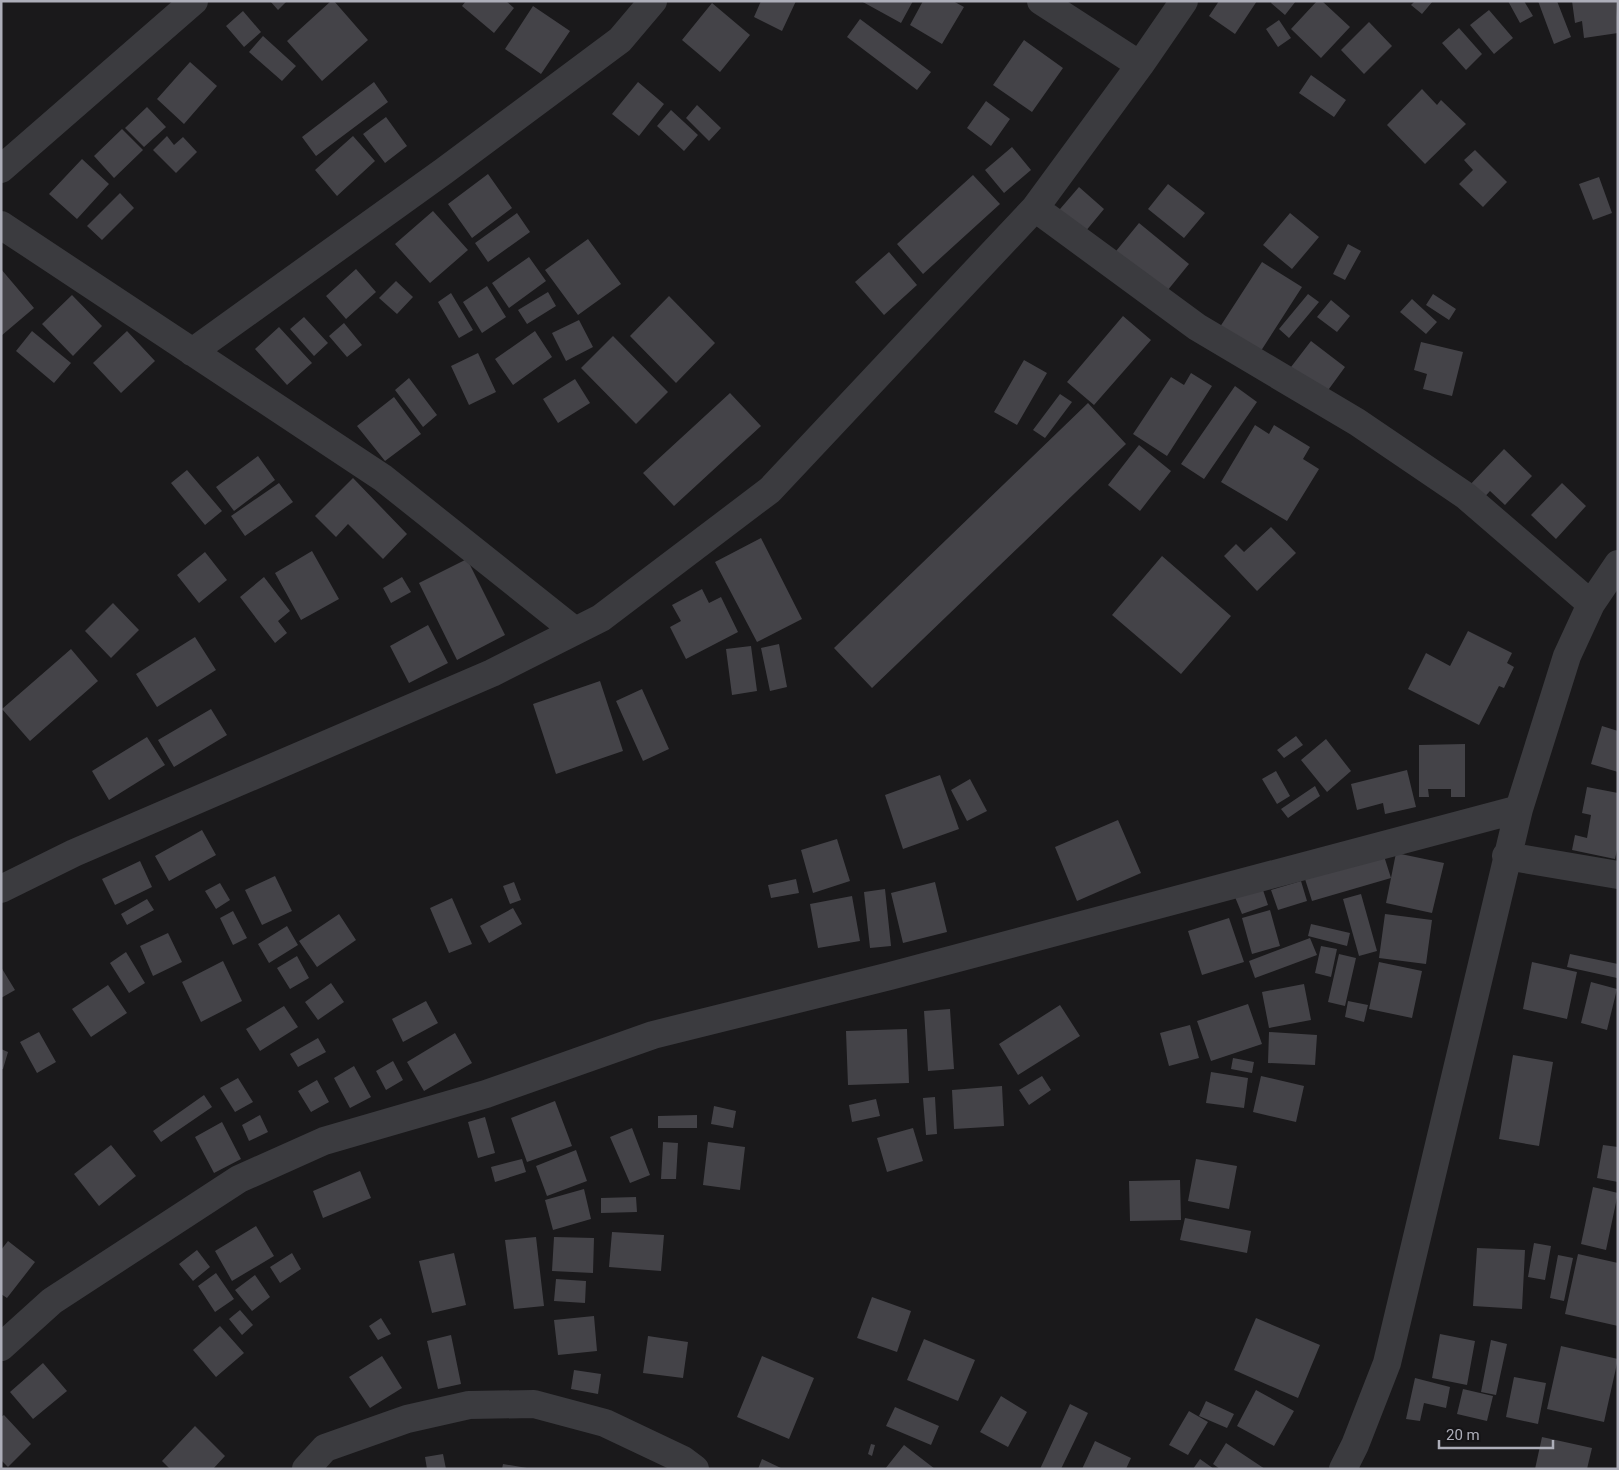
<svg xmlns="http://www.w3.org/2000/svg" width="1619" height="1470" font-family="Roboto,sans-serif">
<rect width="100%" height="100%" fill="#1a191b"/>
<path fill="#444348" d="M270,1H287L278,10Z
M331,1H334L368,40L322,81L287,41Z
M466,1H506L514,8L494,33L462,6Z
M761,1H796L782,31L754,17Z
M861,1H913L901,23Z
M923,1H953L964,7L942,44L910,25Z
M1219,1H1257L1235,34L1209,16Z
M1272,1H1296L1285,15L1271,3Z
M1317,1H1322L1350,27L1321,58L1291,29Z
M1415,1H1433L1422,14L1411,5Z
M1508,1H1524L1533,16L1520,23Z
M1538,1H1557L1571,37L1554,44Z
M1572,1H1616L1618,33L1584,38L1582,21L1575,23Z
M712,3L750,35L720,72L682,40Z
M533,6L570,31L541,74L505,49Z
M1489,10L1513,38L1494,54L1470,25Z
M243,11L261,32L244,47L226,26Z
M860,19L931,72L917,90L847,37Z
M1279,20L1291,38L1278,47L1266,29Z
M1369,22L1392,46L1364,74L1341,50Z
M1459,28L1482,54L1466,70L1442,43Z
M263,36L296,66L282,81L249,52Z
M1024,40L1063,68L1032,112L993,85Z
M190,62L217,86L184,124L157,99Z
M1311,75L1346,100L1334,117L1299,93Z
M374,82L388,102L316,156L302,137Z
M638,82L664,104L639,136L612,114Z
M1422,89L1437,105L1441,100L1466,124L1425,164L1387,125Z
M986,101L1010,119L991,146L967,128Z
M697,105L721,128L709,141L686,118Z
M147,107L166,127L144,147L125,128Z
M671,110L698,135L684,151L657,126Z
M386,117L407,146L385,163L363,134Z
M122,129L143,150L114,178L94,156Z
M167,136L174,145L183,137L197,152L176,173L153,150Z
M353,136L375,161L337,196L315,170Z
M1012,147L1031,170L1004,193L985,170Z
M1475,150L1507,182L1483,207L1459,184L1473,170L1464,160Z
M82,159L109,184L77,219L49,194Z
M488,174L512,208L472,238L448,204Z
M973,175L1000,204L923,274L897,244Z
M1599,177L1612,213L1593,220L1579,184Z
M1168,184L1205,213L1184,238L1148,209Z
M1079,187L1104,209L1080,238L1054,216Z
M120,193L134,208L102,240L87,226Z
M433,211L468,250L430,283L395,244Z
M517,213L530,232L488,262L475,243Z
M1290,213L1319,237L1292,269L1263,245Z
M1139,223L1189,264L1163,296L1112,256Z
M588,239L621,284L578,315L545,270Z
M1348,244L1361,251L1345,280L1333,274Z
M889,252L917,285L884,315L855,282Z
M529,257L546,281L509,308L492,283Z
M1262,262L1302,287L1257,357L1218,330Z
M1,269L34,308L1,336Z
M356,269L376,292L346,319L326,296Z
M396,281L413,297L397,314L379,298Z
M487,286L506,317L482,333L463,302Z
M548,292L556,306L527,324L518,310Z
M451,293L473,330L459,338L438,302Z
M1308,294L1319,302L1289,338L1279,329Z
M1433,294L1456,309L1449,320L1426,305Z
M72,295L102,326L73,356L42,324Z
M669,296L715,343L676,383L630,336Z
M1412,299L1437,322L1426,334L1400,312Z
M1331,300L1350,316L1337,332L1317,317Z
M1123,316L1151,340L1094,405L1067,382Z
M304,317L328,343L314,356L290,329Z
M579,320L593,347L566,361L552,333Z
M344,323L362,345L347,357L329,336Z
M279,327L312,363L287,385L255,349Z
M32,331L71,363L54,383L16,351Z
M127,331L155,361L121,393L93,363Z
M535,331L552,357L513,385L495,359Z
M613,336L668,392L636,424L581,368Z
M1311,341L1345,367L1326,393L1291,367Z
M1421,342L1463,352L1452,396L1423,389L1427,374L1414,370Z
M478,353L496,392L469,405L451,366Z
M1024,360L1047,373L1017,425L994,412Z
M1191,373L1212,386L1167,456L1133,434L1171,377L1184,385Z
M409,378L437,415L423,427L395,390Z
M575,379L590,403L558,423L543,399Z
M1235,386L1257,402L1204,479L1181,464Z
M730,393L761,426L674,506L643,473Z
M1060,394L1072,402L1045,438L1033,430Z
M394,397L421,434L385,461L357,426Z
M1088,403L1126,444L872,688L834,648Z
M1255,425L1269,434L1274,425L1310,447L1303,459L1319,469L1287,521L1221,482Z
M1139,445L1171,471L1140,511L1108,485Z
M1504,449L1532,476L1505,505L1490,491L1481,501L1467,488Z
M258,456L275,480L234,511L216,487Z
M187,470L222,511L205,525L171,483Z
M353,478L407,534L383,559L348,524L336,537L315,516Z
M279,483L293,502L245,536L231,516Z
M1562,483L1586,506L1556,539L1531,515Z
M1271,527L1296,553L1257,591L1224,556L1236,544L1244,552Z
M761,538L802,619L757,642L715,562Z
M312,551L339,599L301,620L275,573Z
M205,552L227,580L199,603L177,575Z
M1162,556L1231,616L1181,674L1112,615Z
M467,559L505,635L457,660L419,583Z
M264,577L290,611L278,621L287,633L275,643L240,597Z
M402,577L411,592L391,603L383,588Z
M702,589L709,603L721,597L738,632L686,659L670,627L681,621L672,605Z
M113,603L139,630L111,658L85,631Z
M428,625L448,663L409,683L390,646Z
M1468,631L1512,653L1507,663L1514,667L1504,688L1499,686L1479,725L1408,689L1426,653L1450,666Z
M195,637L216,670L157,707L136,674Z
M779,644L787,687L770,691L761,648Z
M751,646L757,691L732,695L726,649Z
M71,649L98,681L30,741L2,709Z
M600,681L623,751L556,774L533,704Z
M642,689L669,749L643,761L616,701Z
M211,709L227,735L174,767L158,740Z
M1602,726L1618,731V772L1591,764Z
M1296,736L1303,745L1284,758L1277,750Z
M147,737L165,765L109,800L92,771Z
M1326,739L1351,771L1327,792L1301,760Z
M1465,744V797H1451V789H1428L1429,797H1419V745Z
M1407,770L1416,807L1385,814L1383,803L1357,810L1351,784Z
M1276,771L1290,796L1277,804L1262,779Z
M940,775L959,829L903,849L885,795Z
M970,779L987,811L967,821L951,790Z
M1315,786L1320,796L1288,818L1281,809Z
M1587,787L1618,793V845L1615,859L1572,850L1575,835L1587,838L1591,815L1582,813Z
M1118,820L1141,873L1077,901L1055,847Z
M202,830L216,855L169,881L155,856Z
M837,839L850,881L813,893L801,850Z
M1396,853L1444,863L1432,913L1386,903Z
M1384,856L1391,878L1312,901L1305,879Z
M140,861L152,887L115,905L102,879Z
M275,876L292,911L262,925L245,890Z
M796,879L799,893L771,898L768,885Z
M1301,881L1307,901L1278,910L1271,890Z
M514,882L521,900L510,904L503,886Z
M935,882L947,932L903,943L891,893Z
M220,883L230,900L216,909L205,891Z
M1262,887L1268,905L1242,914L1235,897Z
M885,889L891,946L870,948L864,892Z
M1361,894L1377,951L1359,956L1343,899Z
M852,896L860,941L818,948L810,904Z
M452,898L472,944L449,953L430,908Z
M147,899L154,910L127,925L121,914Z
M513,908L522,924L489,943L480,926Z
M1270,910L1280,946L1252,954L1242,918Z
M233,911L247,938L233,945L220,918Z
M339,914L356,940L317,967L299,941Z
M1385,914L1432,920L1426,964L1379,958Z
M1229,918L1244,962L1202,975L1188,931Z
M1311,924L1350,933L1347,946L1308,936Z
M287,926L298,945L269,963L258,944Z
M168,933L182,962L153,976L140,946Z
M1310,938L1317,955L1255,978L1249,961Z
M1321,946L1337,949L1331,977L1315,973Z
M126,952L145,983L129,993L110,963Z
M1339,954L1356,958L1345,1006L1328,1002Z
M1570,954L1618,964L1617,978L1567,967Z
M297,956L309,978L290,989L277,968Z
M223,961L242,1001L201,1022L182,982Z
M1379,962L1422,971L1412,1018L1369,1009Z
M1532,962L1577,972L1567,1019L1523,1009Z
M1,967L15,990L1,998Z
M1591,982L1617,989L1607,1030L1581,1023Z
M331,983L344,1002L318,1020L305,1002Z
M1304,984L1311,1020L1269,1028L1262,992Z
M108,985L127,1013L91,1037L72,1009Z
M426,1001L438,1023L403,1042L392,1019Z
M1348,1001L1368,1005L1364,1022L1345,1017Z
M1248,1004L1262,1044L1211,1061L1197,1021Z
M1060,1005L1080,1036L1018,1075L999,1044Z
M284,1006L298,1027L260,1051L246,1029Z
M950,1009L954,1069L928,1071L924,1011Z
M1190,1025L1199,1058L1169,1066L1160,1033Z
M907,1029L909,1083L848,1085L846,1031Z
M39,1032L56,1062L37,1073L20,1042Z
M1269,1032L1317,1035L1315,1065L1268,1063Z
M455,1033L472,1063L424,1091L407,1062Z
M318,1038L326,1052L298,1067L290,1054Z
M1,1049L8,1052L3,1069H1Z
M1513,1055L1553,1062L1539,1146L1499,1139Z
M1233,1058L1254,1062L1252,1073L1231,1069Z
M393,1061L403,1080L386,1090L376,1071Z
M354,1066L371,1097L350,1108L334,1078Z
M1211,1072L1248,1078L1244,1108L1206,1103Z
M1042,1076L1051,1090L1029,1105L1019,1090Z
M1261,1076L1304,1086L1296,1122L1253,1112Z
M238,1078L253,1102L235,1112L220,1088Z
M317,1080L329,1102L311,1112L298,1091Z
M1002,1086L1004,1126L954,1129L952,1090Z
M204,1095L212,1107L161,1142L153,1131Z
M935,1097L937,1134L926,1135L923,1098Z
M876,1099L880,1116L852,1122L849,1105Z
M555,1101L572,1146L527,1162L511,1118Z
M714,1106L736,1111L733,1128L711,1124Z
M260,1115L268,1132L249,1141L242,1125Z
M697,1115V1128H658V1116Z
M485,1117L495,1153L478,1158L468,1122Z
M222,1122L241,1159L214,1173L195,1137Z
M632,1128L650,1175L630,1183L610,1137Z
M913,1128L923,1161L887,1172L877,1138Z
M663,1142L678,1143L676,1179H661Z
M708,1142L745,1147L740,1190L703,1185Z
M111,1145L136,1176L99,1206L74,1174Z
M1603,1145L1618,1147V1182L1597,1178Z
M576,1150L587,1181L547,1196L536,1166Z
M522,1159L526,1172L495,1182L491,1167Z
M1196,1159L1237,1166L1229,1209L1188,1201Z
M360,1171L371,1198L323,1218L313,1191Z
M1180,1180L1181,1220L1130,1221L1129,1181Z
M1593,1187L1618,1193L1606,1250L1581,1244Z
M584,1189L591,1219L553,1230L545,1200Z
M636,1197L637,1212L601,1213V1198Z
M1185,1218L1251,1231L1247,1253L1180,1240Z
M256,1226L274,1256L232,1281L215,1251Z
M612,1232L664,1235L661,1271L609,1267Z
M536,1237L544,1306L514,1309L505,1240Z
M554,1237L594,1238L593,1273L552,1271Z
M8,1241L35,1262L7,1298L1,1294V1250Z
M1534,1243L1551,1246L1545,1280L1528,1277Z
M1477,1248L1525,1250L1522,1309L1473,1306Z
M197,1250L210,1267L193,1281L179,1264Z
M292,1253L301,1269L280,1283L270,1267Z
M454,1253L466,1305L432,1313L419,1261Z
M1578,1254L1618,1263V1326L1565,1314Z
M1558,1255L1573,1258L1564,1301L1550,1298Z
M216,1273L234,1299L215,1312L198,1286Z
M255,1275L270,1297L252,1311L235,1290Z
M556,1279L586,1281L585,1303L554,1301Z
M872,1297L911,1311L897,1352L857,1338Z
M240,1310L253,1325L242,1335L229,1319Z
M594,1316L597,1351L558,1355L554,1320Z
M381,1318L391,1334L378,1340L369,1326Z
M1256,1318L1320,1345L1298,1398L1234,1370Z
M220,1326L244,1353L216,1377L193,1350Z
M1440,1334L1475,1341L1467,1385L1432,1378Z
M451,1335L461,1384L438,1389L427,1341Z
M648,1336L688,1342L683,1378L643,1373Z
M924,1339L975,1360L958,1401L907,1380Z
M1491,1340L1507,1344L1496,1395L1481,1392Z
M1561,1346L1618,1359L1604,1422L1547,1409Z
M382,1356L402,1388L370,1408L349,1377Z
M762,1356L814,1378L789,1439L737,1417Z
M43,1363L67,1391L33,1419L10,1392Z
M574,1370L601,1374L598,1394L571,1389Z
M1514,1377L1546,1383L1538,1424L1506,1417Z
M1415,1378L1450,1387L1446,1408L1424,1403L1420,1421L1406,1419Z
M1463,1389L1493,1396L1487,1421L1457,1414Z
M1256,1390L1294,1411L1274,1446L1237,1426Z
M1001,1396L1027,1412L1008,1447L980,1432Z
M1206,1401L1234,1414L1227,1428L1199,1416Z
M1070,1404L1088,1413L1061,1469H1040Z
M895,1407L939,1426L931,1445L886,1426Z
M1189,1411L1208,1422L1188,1455L1169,1445Z
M4,1415L31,1444L8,1467L1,1460V1417Z
M195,1426L225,1456L213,1469H170L162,1461Z
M1542,1437L1592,1448L1587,1469H1535Z
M1095,1441L1131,1458L1126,1469H1082Z
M1226,1443L1265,1469H1220L1213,1464Z
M871,1444L875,1445L872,1456L868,1454Z
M904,1445L935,1469H885Z
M443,1454L446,1469H427L425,1457Z
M762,1459L783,1469H758Z
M1200,1459L1214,1469H1193Z
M503,1464L527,1468V1469H502Z"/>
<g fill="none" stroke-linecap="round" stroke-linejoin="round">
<path stroke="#3b3b3f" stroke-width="28" d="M1041,1L1140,65
M1,169L194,1
M1035,208L1197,327L1357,422L1466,496L1591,604
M1,225L383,478L575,631
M192,352L444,171L620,40L653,1
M1506,856L1618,875
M1,889L74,853L492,673L601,618L770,490L1035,208L1140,65L1184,1
M1,1347L52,1301L239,1179L324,1141L486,1094L653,1035L890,976L1519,809
M306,1469L325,1448L407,1419L469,1405L534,1404L605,1423L683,1460L695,1469
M1343,1469L1355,1445L1387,1363L1519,809L1567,656L1591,604L1618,564"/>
</g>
<rect width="1619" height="1470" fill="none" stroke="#adaeb9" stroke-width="5"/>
<path d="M1439 1440v8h114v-8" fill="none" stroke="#adaeb9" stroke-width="2.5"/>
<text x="1446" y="1440" font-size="15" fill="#adaeb9" stroke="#151416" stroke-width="4" paint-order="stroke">20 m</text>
</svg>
